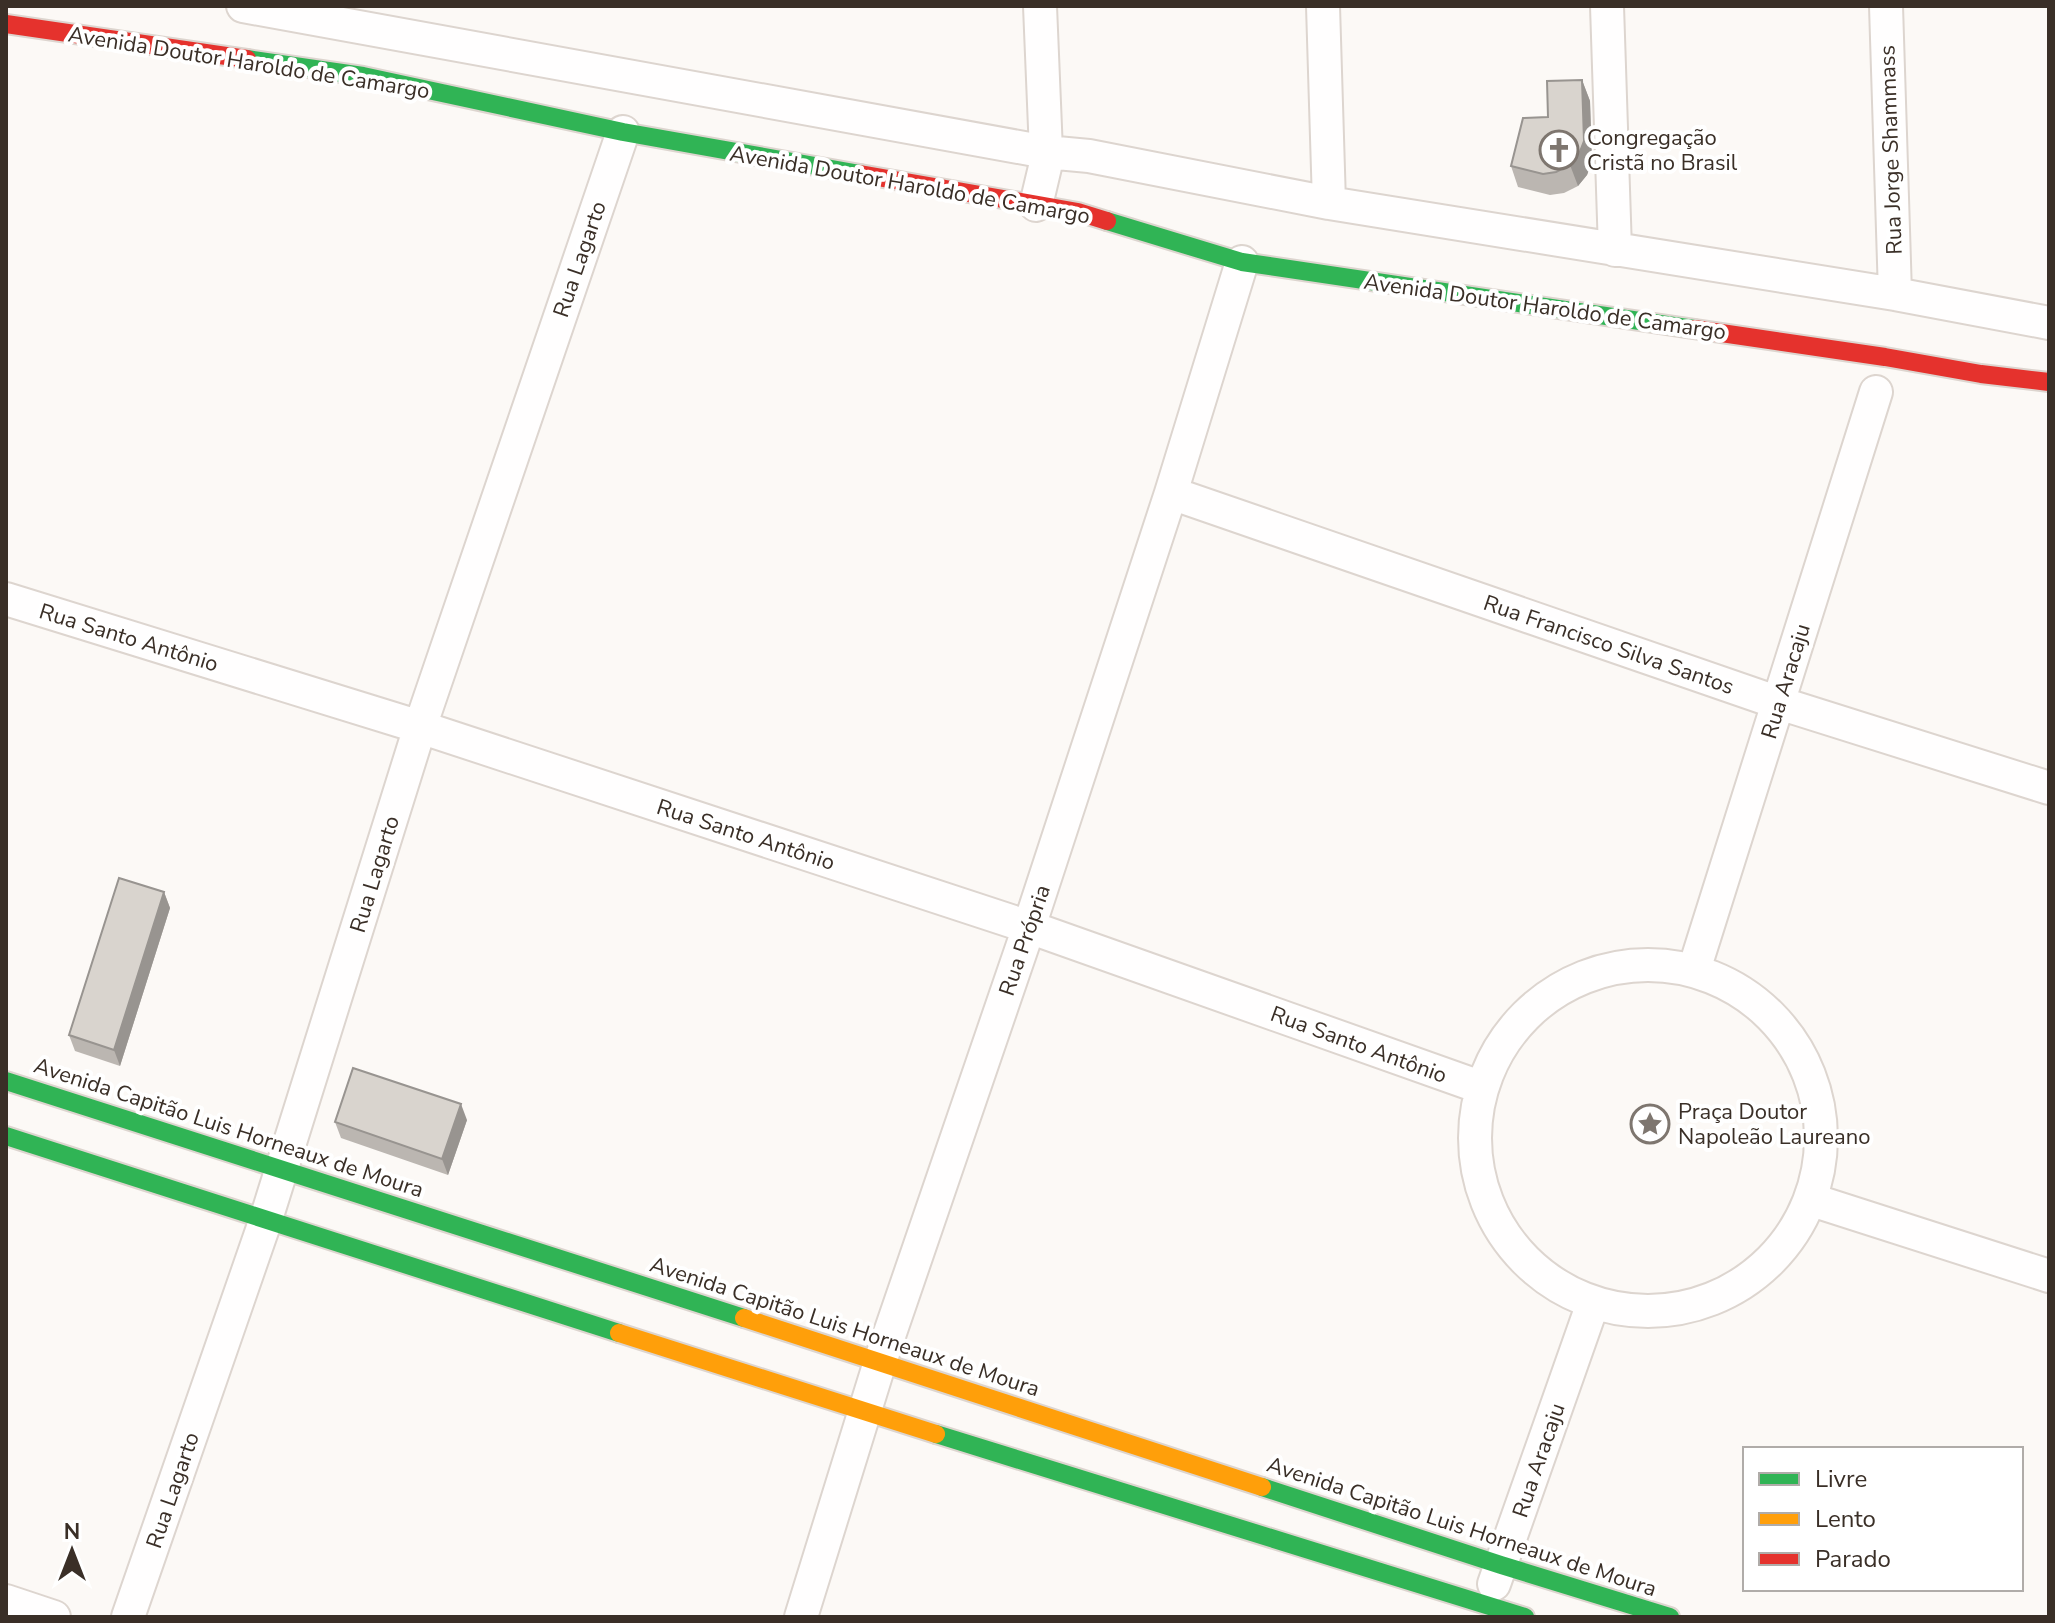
<svg xmlns="http://www.w3.org/2000/svg" width="2055" height="1623" font-family="'Nunito Sans',sans-serif">
<rect width="100%" height="100%" fill="#fcf9f6"/>
<g fill="none" stroke-linecap="round" stroke-linejoin="round">
<g stroke="#ddd5cf" stroke-width="36">
<path id="street" d="M243,6L1046,152L1089,156L1329,203L1895,294L2049,323
M1323,6L1329,203
M1607,6L1615,250
M1886,6L1895,294
M1036,205L1045,167L1046,152L1040,6
M1171,493L1779,703L2049,788
M6,599L420,727L1029,927L1480,1087
M1475 1138a173 173 0 1 1 346 0a173 173 0 1 1-346 0Z
M1694,970L1876,392
M1812,1200L2049,1276
M1494,1584L1593,1303
M6,1601L54,1617
M128,1617L266,1219L420,727L623,132
M801,1617L880,1362L1029,927L1171,493L1242,262"/>
</g>
<g stroke="#ddd5cf" stroke-width="22">
<path id="fast" d="M247,59L363,76L623,132L860,174
M1107,221L1242,262L1694,329
M6,1081L744,1318
M6,1136L619,1333
M936,1434L1525,1617
M1262,1487L1501,1565L1670,1617"/>
</g>
<g stroke="#ddd5cf" stroke-width="22">
<path id="slow" d="M744,1318L1262,1487
M619,1333L936,1434"/>
</g>
<g stroke="#ddd5cf" stroke-width="22">
<path id="jam" d="M6,24L247,59
M860,174L1078,212L1107,221
M1694,329L1885,357L1981,374L2049,382"/>
</g>
<use href="#street" stroke="#fffefe" stroke-width="32"/>
<use href="#fast" stroke="#30b455" stroke-width="18"/>
<use href="#slow" stroke="#ff9f0a" stroke-width="18"/>
<use href="#jam" stroke="#e5322d" stroke-width="18"/>
</g>
<path fill="#bbb6b1" d="M1582,80L1590,101L1592,162L1587,175L1578,186L1564,193L1550,195L1518,187L1511,166L1548,117Z
M164,892L170,908L120,1066L75,1051L69,1035Z
M467,1120L448,1175L341,1138L335,1122Z"/>
<path fill="#989490" d="M1582,80L1590,101L1592,162L1587,175L1578,186L1570,165Z
M164,892L170,908L120,1066L114,1050Z
M461,1104L467,1120L448,1175L442,1159Z"/>
<path fill="#d9d4ce" stroke="#989490" stroke-width="2" d="M1582,80L1584,141L1579,154L1570,165L1556,172L1543,174L1511,166L1523,118L1548,117L1547,81Z
M119,878L164,892L114,1050L69,1035Z
M353,1068L461,1104L442,1159L335,1122Z"/>
<defs>
<g id="church-ring" transform="scale(2)"><circle r="9.5" fill="#fff" stroke="#7e766f" stroke-width="1.5"/><path d="M-1.2-6h2.4v3.5h3.3v2.4h-3.3V6h-2.4V-.1h-3.3v-2.4h3.3Z" fill="#7e766f"/></g>
<g id="sight-ring" transform="scale(2)"><circle r="9.5" fill="#fff" stroke="#7e766f" stroke-width="1.5"/><path d="M0-6L1.8-2.2L6-1.7L2.9 1.2L3.7 5.4L0 3.3L-3.7 5.4L-2.9 1.2L-6-1.7L-1.8-2.2Z" fill="#7e766f"/></g>
</defs>
<g fill-rule="evenodd">
<use href="#church-ring" x="1559" y="150"/>
<use href="#sight-ring" x="1650" y="1124"/>
</g>
<g text-anchor="middle" stroke-width="8" stroke-linejoin="round" paint-order="stroke">
<g font-size="22" fill="#3a2f27" stroke="#fff">
<text transform="translate(249 62) rotate(9)" y="8">Avenida Doutor Haroldo de Camargo</text>
<text transform="translate(1890 150) rotate(-92)" y="8">Rua Jorge Shammass</text>
<text transform="translate(910 184) rotate(10)" y="8">Avenida Doutor Haroldo de Camargo</text>
<text transform="translate(579 259) rotate(-71)" y="8">Rua Lagarto</text>
<text transform="translate(1545 306) rotate(8)" y="8">Avenida Doutor Haroldo de Camargo</text>
<text transform="translate(129 637) rotate(17)" y="8">Rua Santo Antônio</text>
<text transform="translate(1609 644) rotate(19)" y="8">Rua Francisco Silva Santos</text>
<text transform="translate(1785 681) rotate(-73)" y="8">Rua Aracaju</text>
<text transform="translate(746 834) rotate(18)" y="8">Rua Santo Antônio</text>
<text transform="translate(374 874) rotate(-73)" y="8">Rua Lagarto</text>
<text transform="translate(1024 940) rotate(-71)" y="8">Rua Própria</text>
<text transform="translate(1359 1044) rotate(20)" y="8">Rua Santo Antônio</text>
<text transform="translate(229 1127) rotate(18)" y="8">Avenida Capitão Luis Horneaux de Moura</text>
<text transform="translate(845 1326) rotate(18)" y="8">Avenida Capitão Luis Horneaux de Moura</text>
<text transform="translate(1538 1460) rotate(-71)" y="8">Rua Aracaju</text>
<text transform="translate(172 1490) rotate(-71)" y="8">Rua Lagarto</text>
<text transform="translate(1462 1526) rotate(18)" y="8">Avenida Capitão Luis Horneaux de Moura</text>
</g>
<g font-size="22" fill="#3a2f27" stroke="#fff" text-anchor="start">
<text x="1587" y="145">Congregação<tspan x="1587" dy="25">Cristã no Brasil</tspan></text>
<text x="1678" y="1119">Praça Doutor<tspan x="1678" dy="25">Napoleão Laureano</tspan></text>
</g>
</g>
<rect width="2055" height="1623" fill="none" stroke="#3a2f27" stroke-width="16"/>
<rect x="1743" y="1447" width="280" height="144" fill="#ffffff" stroke="#b0aca9" stroke-width="2"/>
<rect x="1759" y="1473" width="40" height="12" fill="#30b455" stroke="#b0aca9" stroke-width="2"/>
<text x="1815" y="1487" font-size="24" fill="#3a2f27">Livre</text>
<rect x="1759" y="1513" width="40" height="12" fill="#ff9f0a" stroke="#b0aca9" stroke-width="2"/>
<text x="1815" y="1527" font-size="24" fill="#3a2f27">Lento</text>
<rect x="1759" y="1553" width="40" height="12" fill="#e5322d" stroke="#b0aca9" stroke-width="2"/>
<text x="1815" y="1567" font-size="24" fill="#3a2f27">Parado</text>
<g transform="translate(72 1551)" stroke="#ffffff" stroke-width="6" paint-order="stroke">
<path d="M0-6L14 30L0 20L-14 30Z" fill="#3a2f27"/>
<text y="-12" font-size="22" font-weight="bold" text-anchor="middle" fill="#3a2f27">N</text>
</g>
</svg>
